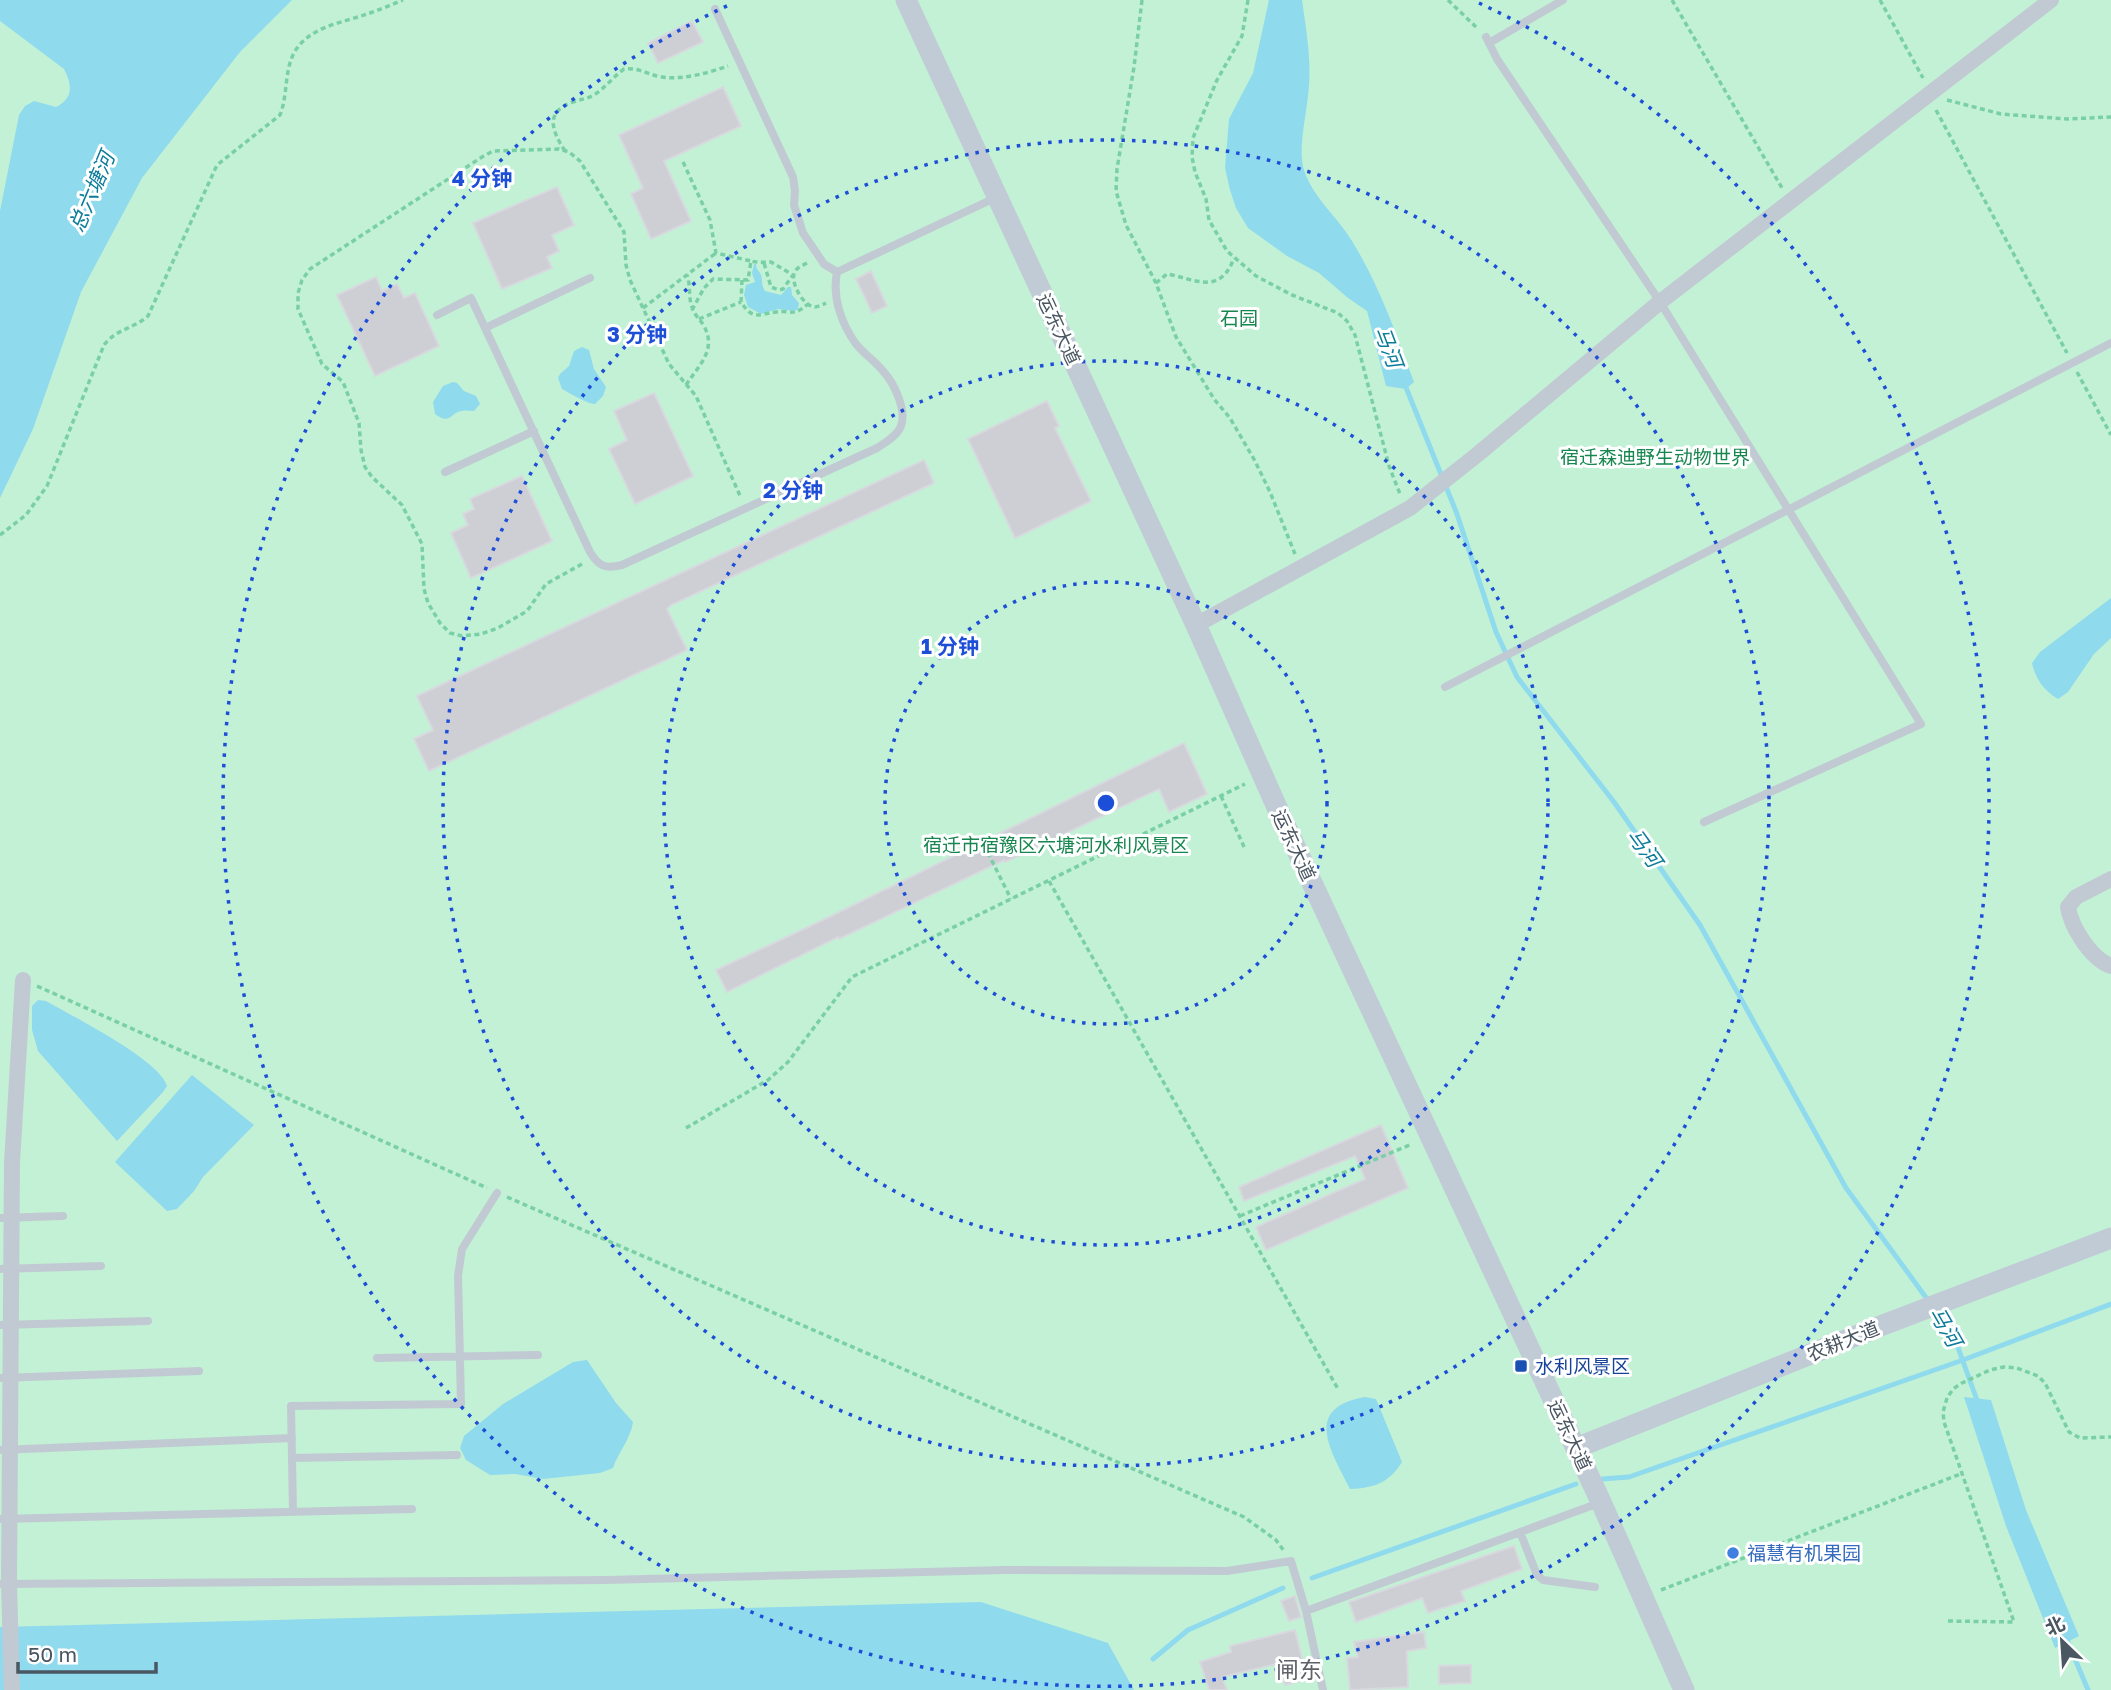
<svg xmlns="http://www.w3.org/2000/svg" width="2111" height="1690" font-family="'Golos Text','Noto Sans SC',sans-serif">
<rect width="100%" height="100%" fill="#f5f3f3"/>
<path fill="#c3f1d5" d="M0,0H2111V1690H0Z"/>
<path fill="#90daee" d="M0,0H292L240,52L142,178L81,292L33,429L0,498V211L19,115L25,106L34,101L56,107C74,98 72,84 64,69L0,21Z
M1269,0H1302C1306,29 1311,56 1309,85C1308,109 1297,148 1304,170C1313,198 1337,216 1352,241C1379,285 1396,333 1414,382L1406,389L1386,386L1367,311L1348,298L1319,273L1287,256L1248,228L1236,208L1230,190L1225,168L1229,119L1253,73Z
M754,264H756C756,270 759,270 761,275C763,281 761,285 765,291L781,295L788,287H791L792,295L799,303L798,309L795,311L778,309L761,314L748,307L744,295L746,285L755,282L752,273Z
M582,347L589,350L594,369L606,387L603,396L595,404C588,404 569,393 562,389L558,378L560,374L569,366L574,351Z
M453,382L457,383L464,391L476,396L480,404L474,411C470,411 466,410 462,411C450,412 451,426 435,414L433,402L443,386Z
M2111,598V638L2094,654L2068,692L2058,699C2044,691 2035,678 2032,663L2040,652Z
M38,1000L46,1001C72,1016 160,1060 167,1086L163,1092L117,1141L38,1051L32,1030V1006Z
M192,1075L254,1125L203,1177L194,1191L177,1209L167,1211L115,1162Z
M587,1360L616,1403L633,1422C631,1438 618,1453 613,1468L600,1473L543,1479L515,1474L490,1475L466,1460L460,1448L464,1436L503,1404L573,1362Z
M1365,1397L1376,1399L1402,1462C1389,1483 1374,1488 1350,1489C1331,1451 1302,1408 1365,1397Z
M1964,1397L1991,1400L2026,1510L2079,1636L2055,1648L2006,1526Z
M981,1602L1108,1643L1134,1690H0V1627Z"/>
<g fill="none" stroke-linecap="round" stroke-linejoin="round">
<path stroke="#90daee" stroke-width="5" d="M1405,385L1457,514L1496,632L1517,677L1614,802L1700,925L1846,1188L1930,1303
M1936,1310L1952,1331L1978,1403
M1602,1479L1629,1477L1963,1360L2111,1304
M1312,1578L1576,1484
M2065,1635L2088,1690
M1153,1659L1188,1630L1283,1588"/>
</g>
<path fill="#cdcfd5" stroke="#d7d9de" stroke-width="2" d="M692,21L703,42L658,63L648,43Z
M723,87L741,126L664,161L691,221L651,239L631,194L643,188L619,135Z
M557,187L574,225L552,235L559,251L547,257L552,268L502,289L473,223Z
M871,271L887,306L872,313L856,279Z
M376,277L382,291L397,284L404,298L415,293L439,346L375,376L337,295Z
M654,393L693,476L635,504L609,449L627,440L614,411Z
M1047,401L1059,426L1055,428L1091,501L1015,538L968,439Z
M924,460L934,483L671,605L667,609L687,650L429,771L414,739L433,730L417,696Z
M522,476L552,541L471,578L451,533L468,525L463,514L474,509L470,499Z
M1184,743L1207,794L1169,812L1159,789L1005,862L1004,860L839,939L838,937L727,992L716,970L821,921Z
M1381,1125L1408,1188L1266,1250L1256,1227L1365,1179L1355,1156L1244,1201L1239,1187Z
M1514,1546L1522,1569L1461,1591L1465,1601L1428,1613L1422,1598L1356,1622L1349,1602Z
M1295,1596L1301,1617L1289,1621L1281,1601Z
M1295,1630L1307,1679L1285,1685L1280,1663L1222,1677L1227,1690H1209L1200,1662L1231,1652L1230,1646Z
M1424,1632L1426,1648L1407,1651L1408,1687L1350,1690L1347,1658L1358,1657L1354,1642Z
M1471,1665V1683L1439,1684V1666Z"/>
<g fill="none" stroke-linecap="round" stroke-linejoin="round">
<path stroke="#7ad0a6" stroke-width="3.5" stroke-dasharray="5 3.5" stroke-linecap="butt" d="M1142,0L1134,67L1117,169L1116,191L1126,225L1156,283L1176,337L1214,399L1230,418L1255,461L1270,492L1295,554
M1248,0L1242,36L1217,80L1193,138L1192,157L1195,172L1206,199L1209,220L1227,251L1256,276L1292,295L1338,313L1347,321L1355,335L1389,466L1400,494
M1448,0L1477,28
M1672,0L1782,188
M1880,0L1923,78
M1947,100L2001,114L2067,119L2111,117
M1936,110L2067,353
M565,151C552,131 544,112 573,102C581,99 587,99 594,95C605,88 613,77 624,69C639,67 648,75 662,77C683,80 708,73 728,66
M683,162L710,220L716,253L751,261
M807,263C802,266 795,268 794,274C791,284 804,307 815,307C818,307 824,304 826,303
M742,280L741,302C753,321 759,314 776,312C792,310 793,317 808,304
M1156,283L1167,274C1195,279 1220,296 1234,258
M643,308L716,253
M692,310L704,288L713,279L748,280L751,261C759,263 763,262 771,262L793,275L783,289L779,290L771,287L764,263
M699,319L741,302
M2077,372L2111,435
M686,385C699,365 717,350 704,326C700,319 694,315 692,307C688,296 691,286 687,275
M0,535L26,515L47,486L104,345C116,329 133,329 148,316L217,165L280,115C288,95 284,70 295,51C311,26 342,23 367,14C379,10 391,5 403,0
M582,564L546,584L527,611L498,628L481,634L462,636L450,633L440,623L428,603L424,589L422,544L402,505L372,477L365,467L361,450L359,423L343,382L322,364L298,309V293L302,280L310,269L482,157L493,151L559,149L569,152L580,161L624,232L626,265L630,280L669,364L696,396L741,498
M1221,796L1245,849
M984,845L1011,899
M1049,881L1338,1389
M37,986L487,1188
M686,1128L768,1080L788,1062L852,977L1245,784
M507,1197L1244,1517L1276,1540L1284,1551
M1240,1216L1412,1144
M1661,1590L1963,1473
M1948,1621L2014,1622L1944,1422L1943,1412L1947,1398L1953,1389L1962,1383L1990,1370L2004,1367L2017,1368L2038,1376L2045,1383L2069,1432L2080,1438L2111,1437"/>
<path stroke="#c1cad2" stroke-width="8" d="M715,9L793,177L795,191L794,205L803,233L824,264L837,272L997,197
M1486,37L1497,59L1660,302L1921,724L1704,822
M1489,43L1563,0
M437,315L471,298L590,552C599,567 606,569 622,565L877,448C885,443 897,436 901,426C907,410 894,383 883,371C875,361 864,354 856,344C841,323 832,297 837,272
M485,328L590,278
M445,472L534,431
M1445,687L2111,343
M0,1218L63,1216
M0,1269L101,1266
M0,1325L148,1321
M377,1358L538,1355
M0,1378L199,1371
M0,1450L292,1438
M292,1458L457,1455
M293,1511L291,1406L461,1404L458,1276L462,1249L497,1193
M0,1519L412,1509
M1520,1532L1537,1575L1543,1580L1595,1587
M0,1584L606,1580L1005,1570L1227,1571L1291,1561L1306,1611L1323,1690
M1306,1611L1599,1503"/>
<path stroke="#c1cad2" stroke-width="16" d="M1196,625L1410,508L1478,454L1660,302L2051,0
M2111,879L2076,897L2068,907C2071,927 2091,959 2111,966
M12,1690L9,1584L12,1163L23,980"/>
<path stroke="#c1cbd6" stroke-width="21" d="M906,0L1196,625L1279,812L1601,1502L1684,1690
M1576,1448L1883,1325L2111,1238"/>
</g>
<g fill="none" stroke="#1d4ed8" stroke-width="3.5" stroke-dasharray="3.5 7">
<circle cx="1106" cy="803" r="221"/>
<circle cx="1106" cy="803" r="442"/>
<circle cx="1106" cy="803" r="663"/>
<path d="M1479 3A883 883 0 1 1 733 3"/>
</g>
<rect fill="#1a4fb4" stroke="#fff" stroke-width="2.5" x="1514" y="1359" width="14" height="14" rx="3.5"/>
<circle fill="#3f7fe0" stroke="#fff" stroke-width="2.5" cx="1733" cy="1553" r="7"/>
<g text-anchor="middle" stroke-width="6" stroke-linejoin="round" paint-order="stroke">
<g font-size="19" fill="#17864f" stroke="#fff">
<text x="1239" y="325">石园</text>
<text x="1655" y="464">宿迁森迪野生动物世界</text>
<text x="1056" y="852">宿迁市宿豫区六塘河水利风景区</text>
</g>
<g font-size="19" fill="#4a5661" stroke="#fff">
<text transform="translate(1059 329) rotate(65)" y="7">运东大道</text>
<text transform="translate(1294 845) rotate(65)" y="7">运东大道</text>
<text transform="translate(1843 1341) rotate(-22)" y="7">农耕大道</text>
<text transform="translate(1570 1435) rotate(65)" y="7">运东大道</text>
</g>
<g font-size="19" fill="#164399" stroke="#fff" text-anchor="start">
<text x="1535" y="1373">水利风景区</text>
</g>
<g font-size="19" fill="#366cbe" stroke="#fff" text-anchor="start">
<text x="1747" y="1560">福慧有机果园</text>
</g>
<g font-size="21" font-style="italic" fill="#0c7c9b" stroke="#fff">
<text transform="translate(92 192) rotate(-67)" y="7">总六塘河</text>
<text transform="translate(1388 347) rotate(69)" y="7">马河</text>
<text transform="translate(1644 848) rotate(54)" y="7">马河</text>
<text transform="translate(1945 1327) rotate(60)" y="7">马河</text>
</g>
<g font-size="23" fill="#5f6368" stroke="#fff">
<text x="1299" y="1678">闸东</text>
</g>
</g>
<circle cx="1106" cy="803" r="10" fill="#1d4ed8" stroke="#fff" stroke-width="3.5"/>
<g font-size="21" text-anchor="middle" font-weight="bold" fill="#1d4ed8" stroke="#fff" stroke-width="6" stroke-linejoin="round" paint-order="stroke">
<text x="482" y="186">4 分钟</text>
<text x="637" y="342">3 分钟</text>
<text x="793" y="498">2 分钟</text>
<text x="950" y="654">1 分钟</text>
</g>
<g transform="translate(2062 1641) rotate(335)" stroke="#ffffff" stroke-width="5" paint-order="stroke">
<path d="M0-5L12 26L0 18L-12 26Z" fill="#4a5661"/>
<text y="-10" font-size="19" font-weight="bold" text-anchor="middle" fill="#4a5661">北</text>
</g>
<path d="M18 1662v10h138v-10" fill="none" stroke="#4a5661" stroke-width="3.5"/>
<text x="28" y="1662" font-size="21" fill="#4a5661" stroke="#ffffff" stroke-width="5" paint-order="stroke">50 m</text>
</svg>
